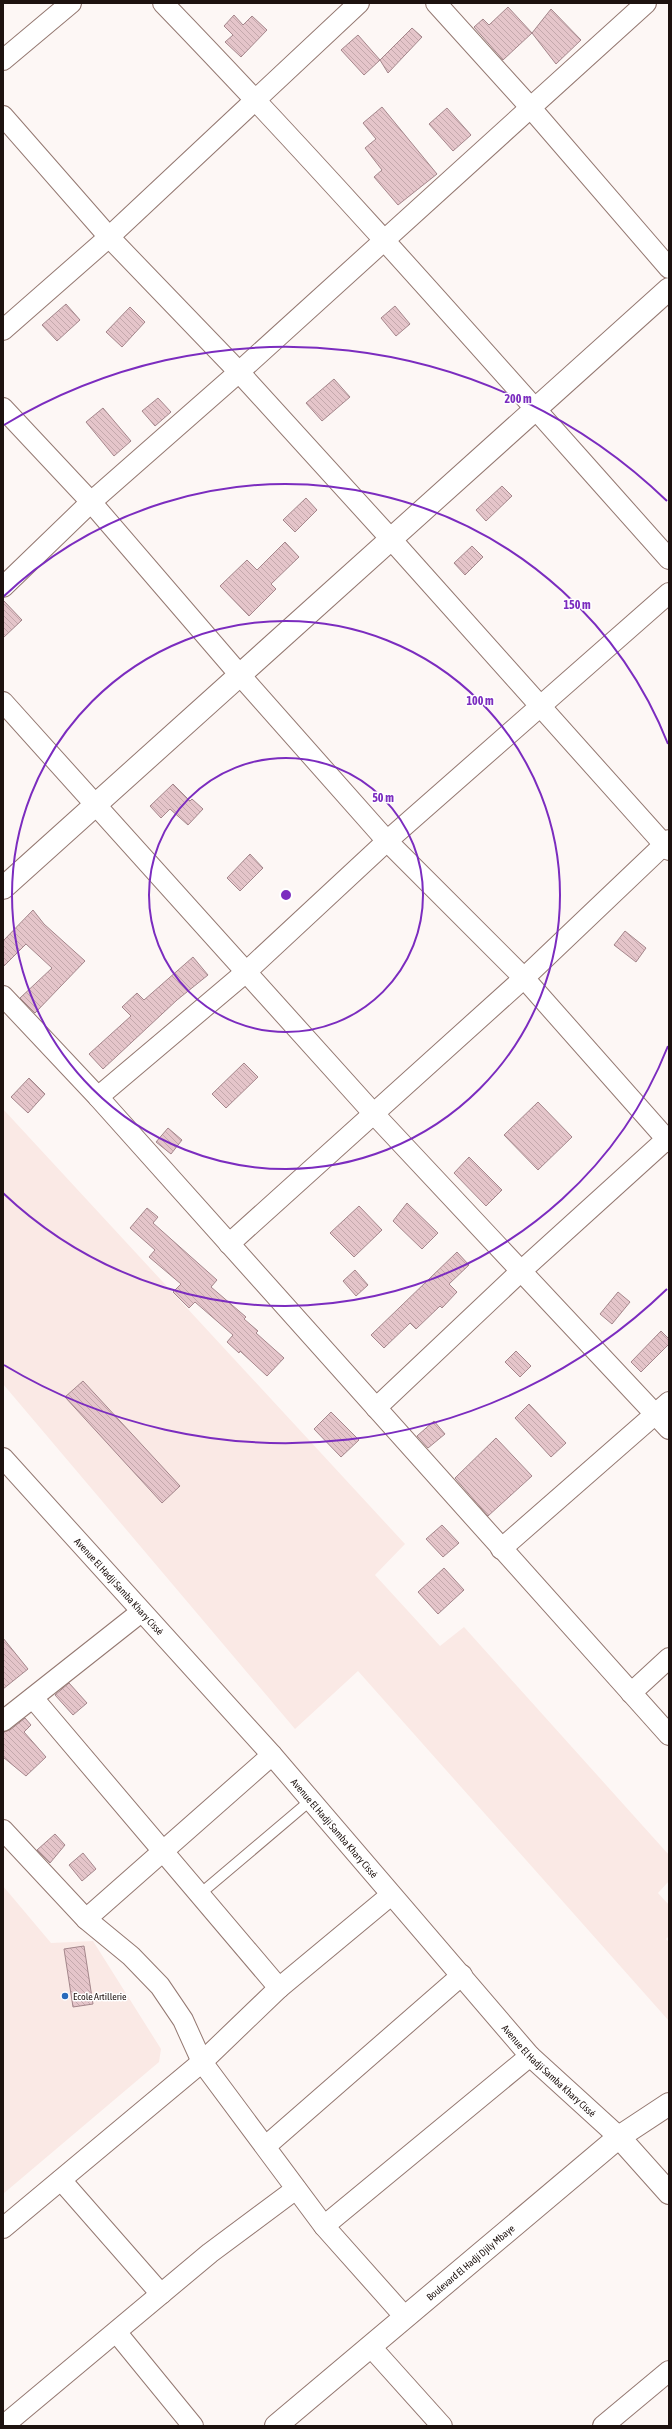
<svg xmlns="http://www.w3.org/2000/svg" width="672" height="2429" font-family="'Asap Condensed',sans-serif">
<defs>
<pattern id="building-back-hatch" width="6" height="6" patternUnits="userSpaceOnUse"><rect width="6" height="6" fill="#e5c5ca"/><path d="M-1 5l2 2M0 0l6 6M5-1l2 2" fill="none" stroke="#c4a8ac"/></pattern>
</defs>
<rect width="100%" height="100%" fill="#fdf7f5"/>
<path fill="#fae9e5" d="M3,1109L405,1544L375,1575L440,1646L464,1627L669,1855V1881L658,1893L669,1905V1936L666,1939L669,1942V2021L358,1671L295,1729L3,1384Z
M3,1886L51,1943L93,1941L161,2049L159,2062L3,2194Z"/>
<path fill="url(#building-back-hatch)" stroke="#a4868b" d="M508,7L532,33L503,60L474,27L483,19L489,25Z
M551,9L581,40L556,64L532,33Z
M234,15L243,25L252,16L267,30L241,57L225,42L233,35L224,26Z
M412,28L422,37L388,73L380,60Z
M358,35L380,60L364,75L341,50Z
M382,107L437,174L398,205L374,177L382,170L365,148L376,139L363,123Z
M447,108L471,135L453,151L429,124Z
M66,304L80,320L57,341L42,325Z
M395,306L410,324L396,336L381,318Z
M130,307L145,322L122,347L106,332Z
M334,379L350,397L322,421L306,403Z
M158,398L171,412L155,426L142,411Z
M103,408L131,441L114,456L86,422Z
M502,486L512,496L486,521L476,510Z
M306,498L317,510L295,532L283,520Z
M285,542L299,557L271,584L276,589L249,616L220,586L247,560L257,570Z
M472,546L483,557L465,575L454,563Z
M3,600L22,620L3,638Z
M173,784L190,801L192,799L203,809L188,825L170,809L161,818L150,806Z
M250,854L263,868L240,891L227,878Z
M33,910L44,924L85,961L35,1013L20,998L52,968L26,944L3,967V941Z
M625,931L646,948L636,962L614,945Z
M193,957L208,975L177,1000L103,1069L89,1054L131,1016L122,1007L137,993L144,1000Z
M244,1063L258,1077L226,1108L212,1094Z
M29,1078L45,1094L28,1113L11,1097Z
M538,1102L572,1137L538,1170L504,1135Z
M168,1128L182,1140L171,1154L156,1142Z
M469,1157L502,1190L486,1206L454,1173Z
M407,1203L438,1233L422,1249L393,1221Z
M359,1206L382,1230L354,1257L330,1233Z
M147,1208L158,1217L153,1223L217,1280L211,1287L246,1317L244,1319L258,1331L256,1333L284,1358L267,1376L240,1351L239,1353L227,1342L233,1335L195,1302L189,1308L173,1292L181,1284L149,1257L155,1250L130,1228Z
M457,1252L469,1265L449,1284L457,1292L442,1308L440,1306L416,1329L410,1323L384,1348L371,1335Z
M355,1270L368,1285L356,1296L343,1281Z
M618,1292L630,1302L612,1324L600,1314Z
M661,1331L669,1339V1344L641,1372L631,1362Z
M516,1351L531,1366L520,1377L505,1362Z
M83,1381L180,1486L162,1503L65,1397Z
M529,1404L566,1443L551,1457L515,1418Z
M331,1412L359,1440L341,1457L314,1429Z
M434,1421L445,1434L428,1448L417,1436Z
M496,1438L532,1476L488,1516L455,1478Z
M442,1525L459,1543L443,1557L426,1539Z
M444,1568L464,1590L438,1614L418,1592Z
M3,1638L28,1669L3,1689Z
M69,1683L87,1703L73,1715L55,1695Z
M25,1718L31,1725L24,1732L46,1757L26,1776L3,1757V1732L10,1730Z
M55,1834L65,1845L50,1863L37,1850Z
M83,1853L96,1869L82,1881L69,1865Z
M84,1946L93,2004L73,2007L64,1949Z"/>
<g fill="none" stroke-linecap="round" stroke-linejoin="round">
<g stroke="#947871" stroke-width="12">
<path id="service" d="M200,1894L311,1800"/>
</g>
<g stroke="#947871" stroke-width="22">
<g id="minor">
<path d="M163,3C337,183 502,372 669,559"/>
<path d="M436,3L530,107L669,268"/>
<path d="M3,60L71,3"/>
<path d="M3,116L109,237L239,372L390,538L669,850"/>
<path d="M3,330L109,237L359,3"/>
<path d="M3,408L91,502L239,674L387,841L524,978L669,1142"/>
<path d="M3,587L91,502L239,372L646,3"/>
<path d="M3,702L374,1114L669,1429"/>
<path d="M3,996L98,1097L669,1735"/>
<path d="M98,1097L246,972L387,841L669,593"/>
<path d="M229,1244L524,978L669,840"/>
<path d="M376,1408L520,1272L669,1137"/>
<path id="s1" d="M3,1458L272,1755L530,2056L619,2137"/>
<path d="M501,1549L669,1402"/>
<path d="M631,1693L669,1658"/>
<path d="M33,1698L279,1988"/>
<path d="M3,1721L141,1612"/>
<path d="M3,1830L86,1919L131,1956L160,1986L183,2020L202,2062L324,2226L405,2317"/>
<path d="M86,1919L272,1755"/>
<path d="M266,2146L462,1975"/>
<path d="M61,2180L161,2294"/>
<path d="M324,2226L530,2056"/>
<path d="M3,2228L202,2062L279,1988L391,1895"/>
<path d="M117,2333L193,2426"/>
<path d="M371,2347L442,2426"/>
<path d="M3,2426L210,2253L296,2189"/>
<path d="M603,2426L669,2371"/>
</g>
</g>
<g stroke="#947871" stroke-width="24">
<path id="tertiary" d="M3,888L669,289
M619,2137L669,2193"/>
</g>
<g stroke="#947871" stroke-width="24">
<g id="secondary">
<path id="s2" d="M276,2426L619,2137L669,2104"/>
</g>
</g>
<use href="#service" stroke="#fff" stroke-width="10"/>
<use href="#minor" stroke="#fff" stroke-width="20"/>
<use href="#tertiary" stroke="#fff" stroke-width="22"/>
<use href="#secondary" stroke="#fff" stroke-width="22"/>
</g>
<g fill="none" stroke="#7b2cbf" stroke-width="2">
<circle cx="286" cy="895" r="137"/>
<circle cx="286" cy="895" r="274"/>
<path d="M668 1046A411 411 0 0 1 3 1193M3 597A411 411 0 0 1 668 744"/>
<path d="M667 1289A548 548 0 0 1 4 1365M4 425A548 548 0 0 1 667 501"/>
</g>
<circle fill="#296bbc" stroke="#fff" stroke-width="1.5" cx="65" cy="1996" r="4"/>
<g text-anchor="middle" stroke-width="3" stroke-linejoin="round" paint-order="stroke">
<g font-size="10" fill="#1d120f" stroke="#fff">
<text dy="4" stroke="none"><textPath href="#s1" startOffset="173">Avenue El Hadji Samba Khary Cissé</textPath></text>
<text dy="4" stroke="none"><textPath href="#s1" startOffset="497">Avenue El Hadji Samba Khary Cissé</textPath></text>
<text dy="4" stroke="none"><textPath href="#s1" startOffset="821">Avenue El Hadji Samba Khary Cissé</textPath></text>
<text dy="4" stroke="none"><textPath href="#s2" startOffset="254">Boulevard El Hadji Djily Mbaye</textPath></text>
</g>
<g font-size="10" fill="#1d120f" stroke="#fff" text-anchor="start">
<text x="73" y="2000">Ecole Artillerie</text>
</g>
</g>
<circle cx="286" cy="895" r="6" fill="#7b2cbf" stroke="#fff" stroke-width="2"/>
<g font-size="12" text-anchor="middle" font-weight="bold" fill="#7b2cbf" stroke="#fff" stroke-width="3" stroke-linejoin="round" paint-order="stroke">
<text x="518" y="403">200 m</text>
<text x="577" y="609">150 m</text>
<text x="480" y="705">100 m</text>
<text x="383" y="802">50 m</text>
</g>
<rect width="672" height="2429" fill="none" stroke="#1d120f" stroke-width="8"/>
</svg>
